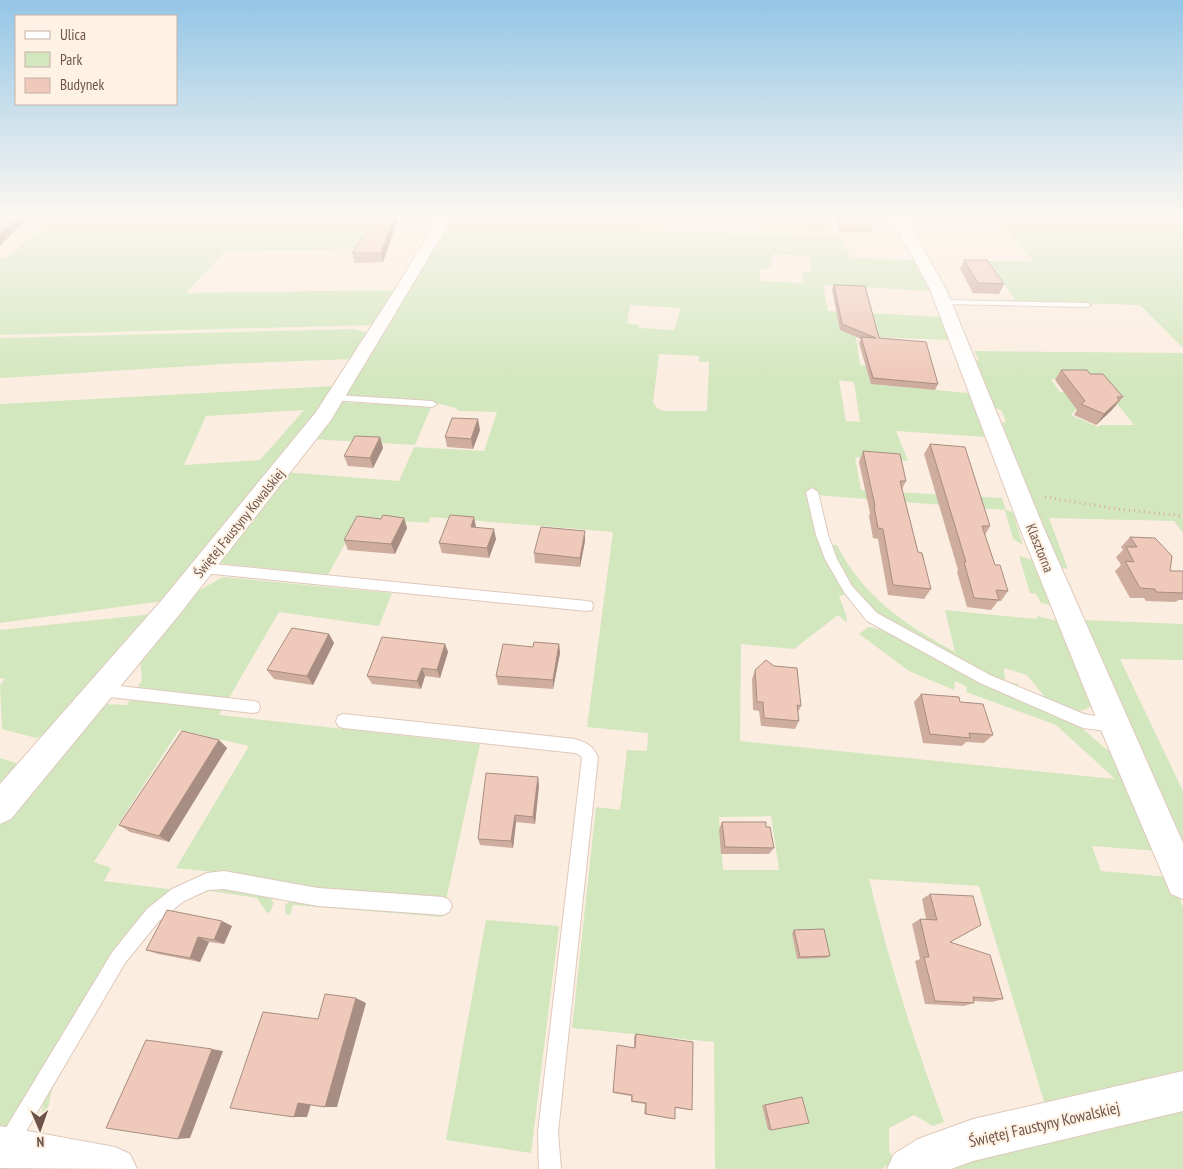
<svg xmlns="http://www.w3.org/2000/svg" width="1183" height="1169" font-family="'PT Sans Narrow',sans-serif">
<rect width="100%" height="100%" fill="#fbede0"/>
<path fill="#d3e7bf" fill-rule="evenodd" d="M45,214H442L436,229H427L430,221L423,218H372L356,249L225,251L186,293L399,290L380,322L371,325L0,335V258H6L47,225L1,228Z
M448,214H646L642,229L841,237L851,258L915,260L904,240L857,237L908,241L931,291L823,285L828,311L849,312L856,337L860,365L874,366L881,385L968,393L975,397L986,437L896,431L908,461L855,457L861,490L1002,498L1006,510L1013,512L1023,545L1013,539L1005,510L816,495L813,489H809L811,505L847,594L839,596L847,618L846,622L838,615L794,649L741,644L740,741L1115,779L1056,725L966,692L967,687L955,681L954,690L909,671L859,634L868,627L887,631L1064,717L1084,730L1112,754L1158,851L1092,846L1101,871L1170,877L1183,907V1075L1045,1105L979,886L869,879C889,962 914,1042 944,1122L933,1126L914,1115L889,1128V1150L894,1161L882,1169H715L714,1042L572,1028L596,807L620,810L627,750L647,751L648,733L587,727L613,532L431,517L428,523L359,518L328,575L218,563L284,472L399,481L414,447L484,451L497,412L458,411L456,408L436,403L344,397ZM772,254L809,256L811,272H802L803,283L760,281V270L771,267ZM630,305L681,308L674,330L639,328V325L627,323ZM659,354L699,356V362H709L707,411H664L657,408L653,402ZM839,380L854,382L860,422L846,421ZM771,816L779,870H723L719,817Z
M755,214H824L831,233L761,230Z
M993,214H1183V348L1140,305L972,300H1015L989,261H1033Z
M870,313L941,317L949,340L878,337Z
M353,329L369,333L325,408L171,600L0,623V404L335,386L351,359L223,364L0,378V338ZM304,410L260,460L184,465L206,416Z
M974,351L1183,353V533L1174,521L1049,518L1068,569L1059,567L1000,435L1006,434L1002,423L1006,421L1001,410L989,406L972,361L979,360ZM1051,379H1097L1134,425H1100L1098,427L1071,415L1077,408L1066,392H1060Z
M339,402L431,407L415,445L310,439Z
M829,545H837C863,597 906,625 955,652L945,610L1037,619V616L1058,621L1092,705L1087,709L1079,711L1047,700L1027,675L1004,668L1005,681L1018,684L1019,688L975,670L877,614L854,591Z
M1019,556L1033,560L1051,605L1041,603L1036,594L1030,593Z
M223,577L392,593L379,626L279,612L219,715L480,744L446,900L344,893L233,874L176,868L249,746L179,730L94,862L111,868L104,881L176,890L169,894L6,1134L0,1133V824L14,803L105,704L127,705L142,680L140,662L198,591Z
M153,614L45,734L36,738L2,729L0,685L5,679L0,678V630Z
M1083,620L1183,624V660L1120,659L1183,791V841Z
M0,758L16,763L21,773L0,799Z
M212,887L267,894L274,903L270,912L267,913L257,898L210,891L191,897L172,909L155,926L121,970L53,1084L42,1138L38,1137L45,1092L108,985L139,940L175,903Z
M293,899L443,913L442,917L293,905L290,915L286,914L285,905Z
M486,920L559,926L531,1153L446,1140Z
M1183,1102V1169H943Z"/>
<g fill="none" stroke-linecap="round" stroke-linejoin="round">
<g stroke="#dec9bc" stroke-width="2">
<path id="lane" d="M940,300L1087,303L1091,305L1087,307L943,304H940Z
M336,395L432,401L437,404L432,407L333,400V396Z
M812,488L818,492L828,535L837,559L852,586L877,613L990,675L1084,714L1119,720L1121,725L1119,730L1114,732L1083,728L980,683L867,621L844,592L825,559L816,535L806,492Z
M203,563L587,601L592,602L593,606L592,610L587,611L203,573L197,568Z
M101,684L253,701L258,702L260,707L258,712L253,713L101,696L96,694L94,690L96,686Z
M343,714L575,739C587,743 592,745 598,757L558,1132L561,1169H539L538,1132L582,758L580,755L575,753L343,728L338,726L336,721L338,716Z
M224,871L318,888L443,897L449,900L452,906L449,912L443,915L318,906L224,889L208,890L184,901L159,921L125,963L15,1150L8,1154L1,1150V1136L113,951L147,909L172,889L207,873Z"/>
</g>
<g stroke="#dec9bc" stroke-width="2">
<path id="street" d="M438,214H452L447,227L331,420L179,615L11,819L0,824V784L161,601L316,412L398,285L433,227Z
M889,214H903L946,289L1045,531L1183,843V899L1171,894L1099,725L1021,531L930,289Z
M1183,1071V1111L973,1161L951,1169H887L894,1154L918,1139L973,1119Z
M0,1126L115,1147L130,1154L137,1169L0,1168Z"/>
</g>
<path stroke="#d3ac9d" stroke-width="3" stroke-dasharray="1 4" stroke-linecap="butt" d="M1045,497L1117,509L1183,516"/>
<use href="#lane" fill="#fff" fill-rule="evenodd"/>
<use href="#street" fill="#fff" fill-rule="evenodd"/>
</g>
<path fill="#cead9f" d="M379,214L383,262L355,263L352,253Z
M809,214H867L872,227L870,233L840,232L834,217L810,216Z
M964,260L1004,284L999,294L973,293L960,269Z
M834,285L879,338L938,384L935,390L871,384L859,343L861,339L840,330L832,290Z
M1061,370L1090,374L1123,397L1115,407H1114L1096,425L1074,415L1077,410L1055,380Z
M480,430L473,449L447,447L445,437Z
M380,437L383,448L373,468L348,466L344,456Z
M930,444L990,526L985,535L995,565L1008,591L1001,601H998L991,610L967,607L957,572L958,570L924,454Z
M863,451L906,481L902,489L918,552L931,589L924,599L888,595L878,539L873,538L869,516L870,513L859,462Z
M404,518L407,528L395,554L348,550L344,540L381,519Z
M476,527L496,539L489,558L442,553L439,543Z
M1130,537L1170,571H1183V600H1179L1175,602L1146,601L1144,598H1130L1115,571L1121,565L1116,557L1123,550L1121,547Z
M585,541L580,567L535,563L534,553Z
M329,634L334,643L313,685L274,679L267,670Z
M445,644L448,652L440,678L425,676L421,689L372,684L367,676Z
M559,644L560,653L553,689L498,685L496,676L533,647Z
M755,670L801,706L798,712L799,721L795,729L761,726L759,711L753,710L752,679Z
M921,694L960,702L993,735L984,743L966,742L962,746L923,743L914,702Z
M219,740L227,748L169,842L130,832L119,825Z
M539,785L535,824L516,822L513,848L480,845L478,839Z
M722,822L766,827L774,848L769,854H721L719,829Z
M930,894L950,942L1003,999L992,1002L974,1001V1003L964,1006L925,1004L915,961L920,959L912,924L920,919H926L922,899Z
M232,926L224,944L209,942L200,962L158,954L146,950Z
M794,930L830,956L827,958L797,959L792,933Z
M636,1034L692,1110L675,1108L672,1119L644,1114L645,1104L631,1102V1096L613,1093L617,1045L634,1048V1036Z
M802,1097L771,1130H768L762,1105Z"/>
<path fill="#a78d82" d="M20,214H31L0,246V234Z
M395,214H400L383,262L381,253Z
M1119,400L1112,410L1096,425L1104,414Z
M478,419L480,430L473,449L471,439Z
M380,437L383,448L373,468L370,458Z
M474,517L476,527H471Z
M404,518L407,528L395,554L391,544Z
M494,529L496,539L489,558L487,548Z
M585,531V541L580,567V558Z
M329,634L334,643L313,685L307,676Z
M445,644L448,652L440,678L437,670Z
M559,644L560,653L553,689V680Z
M422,668L425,676L421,689L417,681Z
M219,740L227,748L169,842L159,836Z
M538,777L539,785L535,824L533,817Z
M515,815L516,822L513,848L511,841Z
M222,921L232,926L224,944L214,940Z
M198,937L209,942L200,962L190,958Z
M356,998L366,1003L337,1107H325Z
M212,1049L223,1051L190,1138L178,1139Z
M298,1103L311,1104L307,1117H294Z"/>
<path fill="#efc9b9" stroke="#a78d82" d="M0,214H20L0,234Z
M379,214H395L381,253H352Z
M837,214H867L872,227L841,226Z
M964,260H987L1004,284L978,283Z
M834,285L865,286L879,338L926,342L938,384L873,378L861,337L876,338L842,324Z
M1061,370H1087L1090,374H1103L1123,397H1117L1119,400L1104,414L1081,404L1085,401Z
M452,418L478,419L471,439L445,437Z
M355,436L380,437L370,458L344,456Z
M930,444L965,447L990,526H982L995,565H1000L1008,591L996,590L999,600L974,598L964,562H966Z
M863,451L900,454L906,481H900L918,552L922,553L931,589L893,585L883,529L878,528L874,506H875Z
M383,515L404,518L391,544L344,540L357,516L381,519Z
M450,515L474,517L471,527L494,529L487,548L439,543Z
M541,527L585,531L580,558L534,553Z
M1130,537L1155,538L1172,556L1170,571H1183V593L1156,592L1155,589L1140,588L1125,561L1134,562L1126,547H1137Z
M292,628L329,634L307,676L267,670Z
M382,637L445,644L437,670L422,668L417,681L367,676Z
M534,642L559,644L553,680L496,676L503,644L533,647Z
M766,660L774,666L797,668L801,706L797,705L799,721L764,718L763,702H757L755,670Z
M921,694L959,697L960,702L983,704L993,735L969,733L970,738L930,734Z
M182,731L219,740L159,836L119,825Z
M486,773L538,777L533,817L515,815L511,841L478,839Z
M722,822H766V827H770L774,848L725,847Z
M930,894L973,896L981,925L950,942L990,955L1003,999L973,997L974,1003L935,1001L924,957H929L920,919L937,920Z
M167,910L222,921L214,940L198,937L190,958L146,950Z
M824,929L830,956L800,957L794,930Z
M325,994L356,998L325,1107L298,1103L294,1117L230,1108L263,1012L318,1019Z
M636,1034L693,1042L692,1110L675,1107V1119L646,1114V1103L632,1101V1095L613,1092L617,1045L635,1048Z
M146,1040L212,1049L178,1139L106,1128Z
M802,1097L809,1123L771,1130L765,1105Z"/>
<linearGradient id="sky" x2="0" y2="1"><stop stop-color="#94c6e6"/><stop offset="0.57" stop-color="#fdf7f1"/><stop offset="1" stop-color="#fdf7f1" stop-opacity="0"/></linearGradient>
<rect width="1183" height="378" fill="url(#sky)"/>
<g text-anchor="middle" stroke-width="4" stroke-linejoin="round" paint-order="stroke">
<g font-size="14" fill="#6f5349" stroke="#fef2e5">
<text transform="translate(239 523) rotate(-51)" y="5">Świętej Faustyny Kowalskiej</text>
<text transform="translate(1040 548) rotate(68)" y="5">Klasztorna</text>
</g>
<g font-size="16" fill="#6f5349" stroke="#fef2e5">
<text transform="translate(1044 1124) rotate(-13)" y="6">Świętej Faustyny Kowalskiej</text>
</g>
</g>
<rect x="15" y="15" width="162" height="90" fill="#fef2e5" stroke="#c5b2a7"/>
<rect x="25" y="31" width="25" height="8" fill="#ffffff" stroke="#c5b2a7"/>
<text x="60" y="40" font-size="15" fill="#6f5349">Ulica</text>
<rect x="25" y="52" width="25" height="15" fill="#d3e7bf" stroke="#c5b2a7"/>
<text x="60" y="65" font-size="15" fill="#6f5349">Park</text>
<rect x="25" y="78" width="25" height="15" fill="#efc9b9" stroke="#c5b2a7"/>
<text x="60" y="90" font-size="15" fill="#6f5349">Budynek</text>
<g transform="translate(40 1129) rotate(178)" stroke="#fef2e5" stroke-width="4" paint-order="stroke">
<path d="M0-4L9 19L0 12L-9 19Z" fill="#6f5349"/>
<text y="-8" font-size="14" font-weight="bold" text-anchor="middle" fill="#6f5349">N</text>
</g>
</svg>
